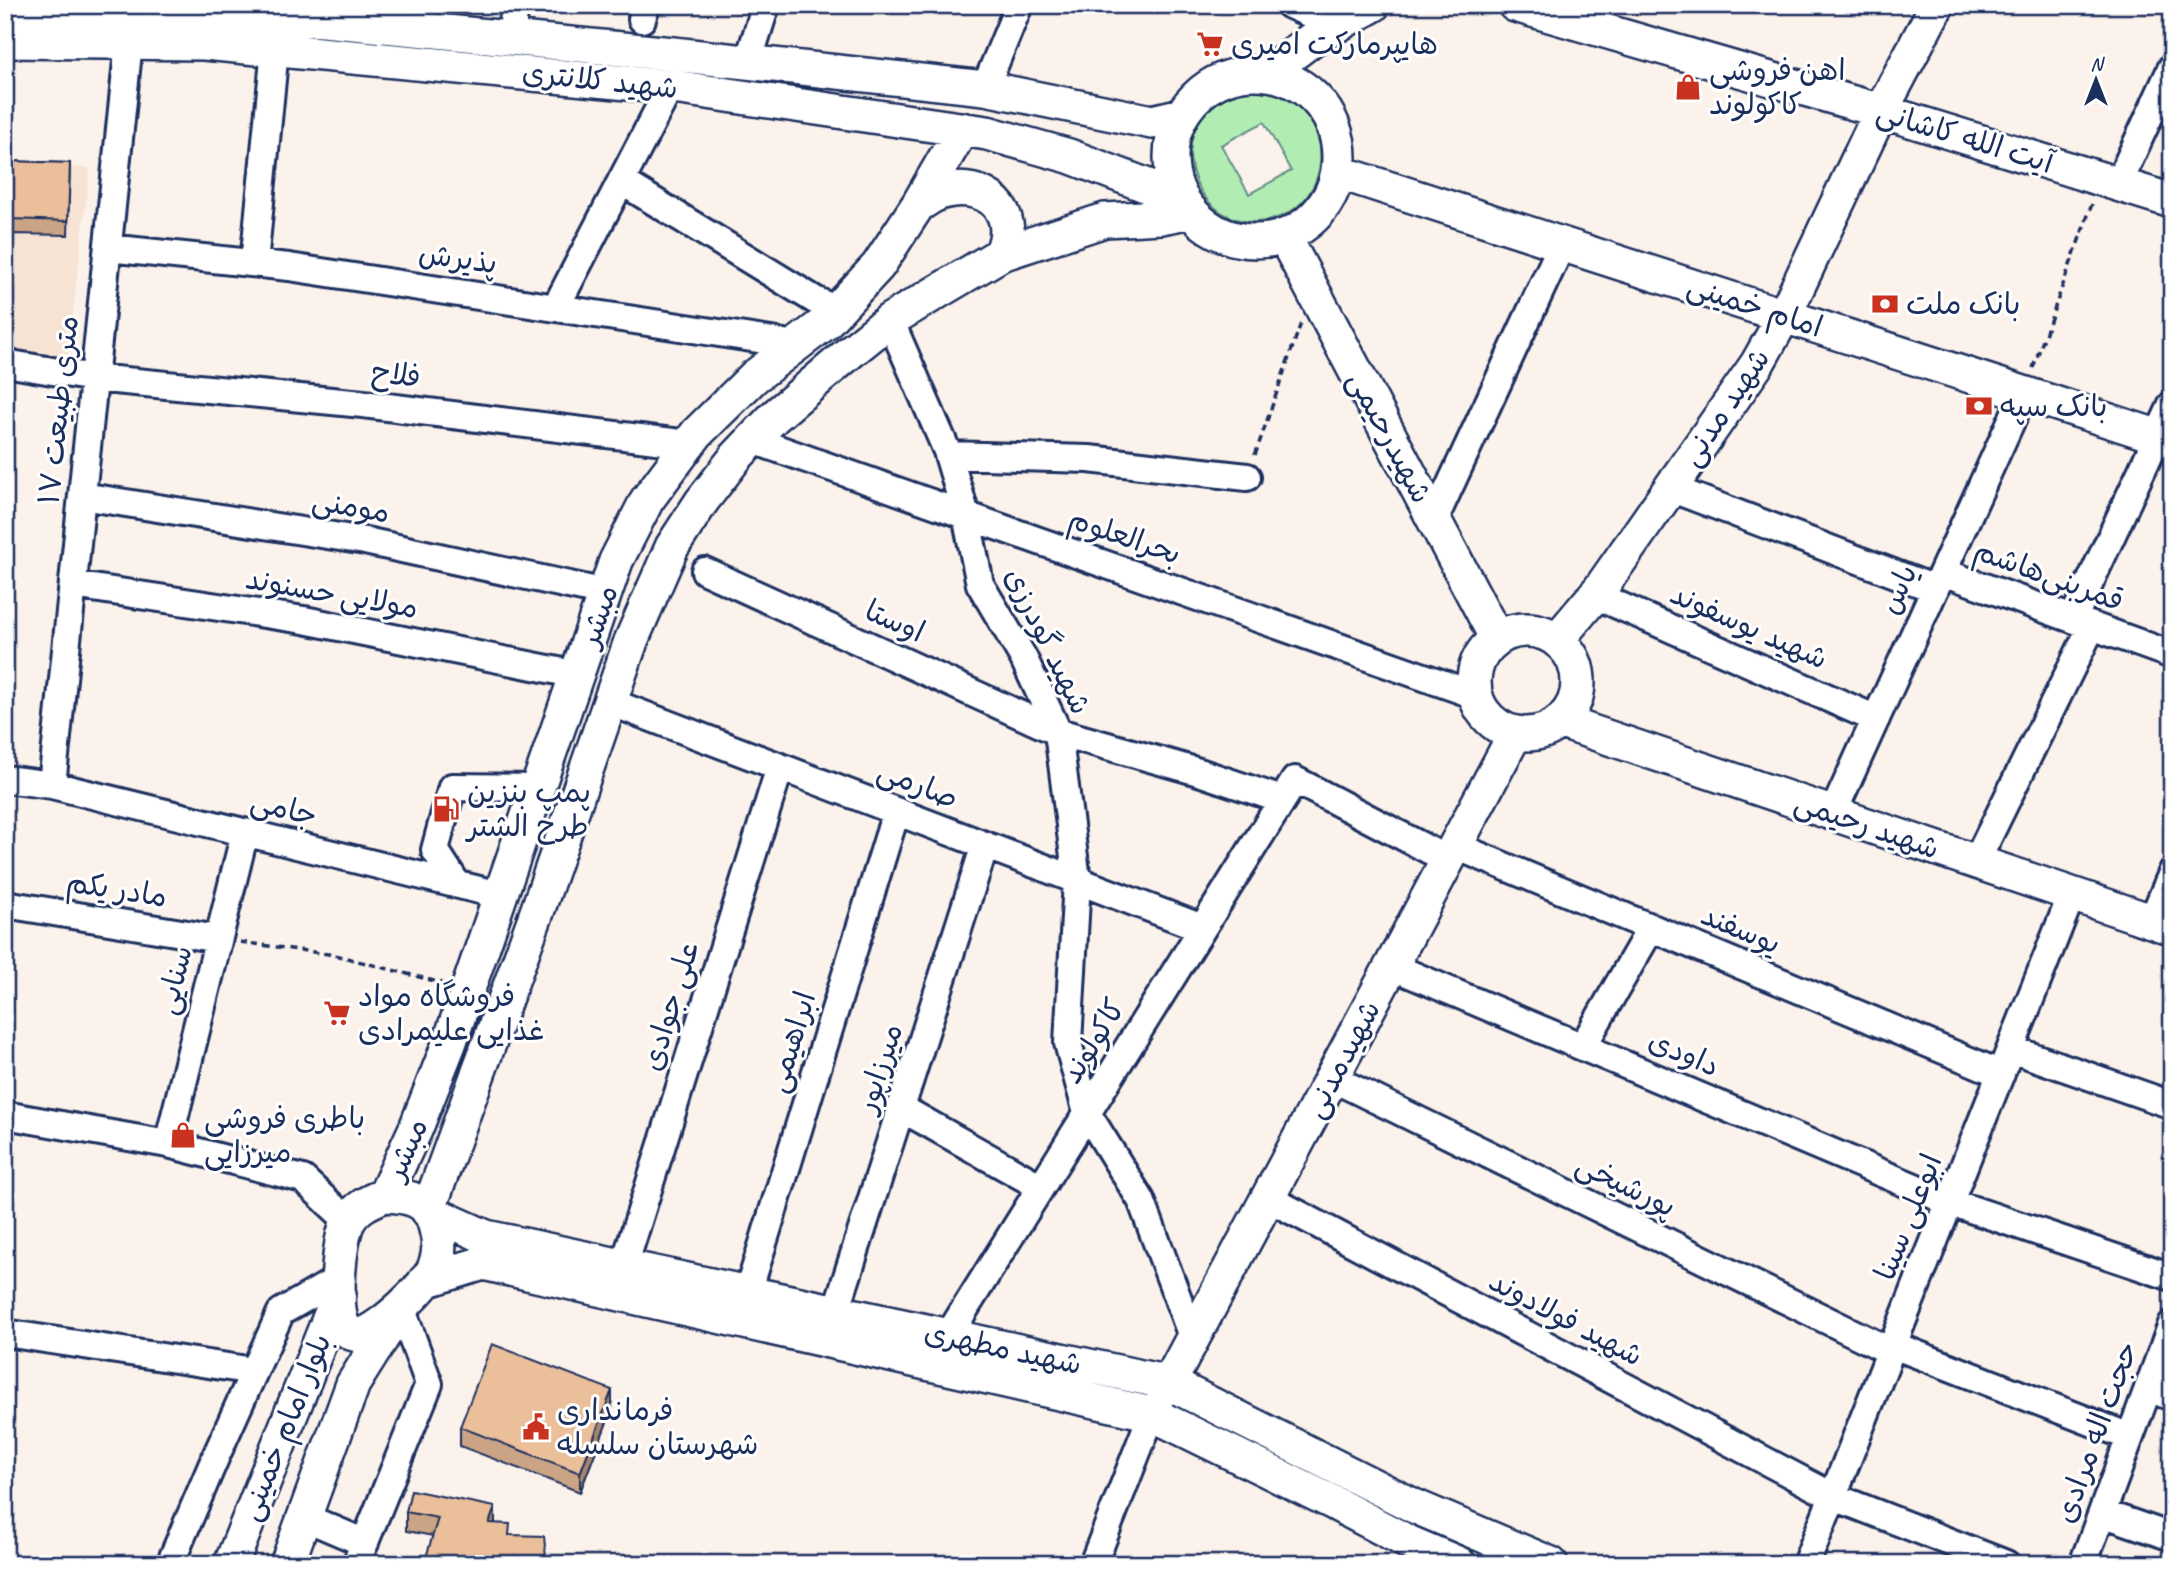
<svg xmlns="http://www.w3.org/2000/svg" width="2177" height="1569" font-family="Caveat,'Playpen Sans Arabic',sans-serif">
<rect width="100%" height="100%" fill="#fbf2eb"/>
<filter id="ink" filterUnits="userSpaceOnUse"><feTurbulence type="fractalNoise" baseFrequency=".0143" numOctaves="2"/><feDisplacementMap in="SourceGraphic" scale="14" xChannelSelector="R" yChannelSelector="G"/><feConvolveMatrix kernelMatrix="1 2 1 2 8 2 1 2 1" color-interpolation-filters="sRGB"/></filter>
<g filter="url(#ink)">
<path fill="#f6e3d3" d="M5,163L90,168L67,361L5,349Z"/>
<path fill="#b1edb3" stroke="#668e88" stroke-width="2" fill-rule="evenodd" d="M1250,90C1257,91 1265,91 1271,92C1315,103 1333,154 1311,190C1304,203 1293,212 1279,217C1199,247 1153,128 1229,96C1236,93 1243,92 1250,90ZM1264,122L1291,171L1249,194L1221,145Z"/>
<g fill="none" stroke-linecap="round" stroke-linejoin="round">
<g stroke="#1b2f5e" stroke-width="32">
<path id="minor" d="M1290,5L1335,25
M642,19L646,5
M511,38L515,5
M748,62L766,5
M985,88L1019,5
M621,181L815,300L837,310
M2118,184L2172,67
M108,248L289,267L797,345
M254,263L275,49
M556,307L670,87
M890,320L947,451L966,515L980,584L1023,657L1058,732L1077,880L1068,1043L1087,1113L1141,1200L1193,1339
M5,363L94,378L363,404L689,444
M753,440L1475,695
M948,455L1089,459L1247,477
M1670,488L1935,589
M82,496L365,541L606,593
M1434,520L1562,244
M705,571L1058,732L1199,772L1282,800
M1943,572L2172,655
M73,585L304,620L578,675
M1595,595L1876,719
M2073,619L2172,405
M610,702L1202,928
M5,779L52,785L500,895
M52,785L129,42
M1833,813L2024,393
M1456,846L2001,1074
M1976,862L2092,626
M457,884L435,850L452,787L538,788
M5,904L218,939
M2152,921L2172,873
M1391,966L1950,1202L2172,1277
M1583,1046L1651,928
M2011,1049L2172,1105
M1332,1078L1890,1351
M901,1108L1041,1187
M5,1115L168,1144L303,1179L348,1221
M168,1144L245,832
M1268,1198L1832,1496L2006,1564
M624,1266L780,767
M748,1292L896,812
M836,1311L985,845
M5,1333L254,1371
M948,1336L1295,780L1448,860
M1893,1345L2130,1437
M2148,1388L2172,1397
M2102,1513L2172,1537
M304,1517L365,1543
M170,1564L216,1456L281,1312L340,1278
M356,1564L429,1384L401,1307
M1093,1564L1152,1414L1169,1383
M1806,1564L2072,894
M2083,1564L2172,1324"/>
</g>
<g stroke="#1b2f5e" stroke-width="38">
<path id="major" d="M1515,5L1881,111L2172,201
M5,11L200,14L323,20L673,54L985,88L1152,122L1182,115
M5,41L204,43L680,88L987,133L1069,156L1182,199
M1171 157a84 84 0 1 1 168 0a84 84 0 1 1-168 0Z
M1266,74L1311,40L1373,5
M1338,172L2172,441
M918,205C925,201 934,194 943,192C985,180 1021,211 1001,254
M1191,211L1161,217L1105,220L1001,254L890,320L849,353L774,417L736,457L702,501L672,547L631,641L537,912L428,1211L486,1237L1169,1383L1414,1506L1551,1564
M1284,236L1497,639
M1474 682a52 52 0 1 1 104 0a52 52 0 1 1-104 0Z
M1557,640L1600,589L1757,364L1784,316L1881,111L1937,5
M1562,722L2172,928
M385,1195L416,1128L449,1044L616,561L647,500L697,433L754,377L825,323L878,266L918,205L962,129
M385,1195C408,1196 428,1199 435,1225C439,1240 441,1251 435,1266C429,1284 380,1330 362,1334C355,1336 349,1333 344,1327C333,1312 339,1239 348,1222C356,1207 370,1201 385,1195Z
M425,1281L483,1263L1152,1414L1332,1502L1412,1544L1459,1564
M1169,1383L1515,734
M231,1564L339,1294
M287,1564L353,1384L395,1317"/>
</g>
<path stroke="#1b2f5e" stroke-width="3.5" stroke-dasharray="7 5" stroke-linecap="butt" d="M2033,368L2092,204
M1255,455L1301,323
M240,942L335,955L442,983"/>
<use href="#minor" stroke="#fff" stroke-width="26"/>
<use href="#major" stroke="#fff" stroke-width="33"/>
</g>
<path fill="#caa484" stroke="#1b2f5e" stroke-width="2" d="M5,161L70,163L68,235L11,234L5,245Z
M612,1409L580,1492L460,1446V1427Z
M495,1507L433,1536L406,1531V1512Z"/>
<path fill="#a4866c" stroke="#1b2f5e" stroke-width="2" d="M11,219V234L6,245V230Z
M612,1390V1409L580,1492V1473Z
M495,1507V1526L489,1523Z"/>
<path fill="#ebbf9a" stroke="#1b2f5e" stroke-width="2" d="M5,161L70,163L68,221L11,219L5,230Z
M492,1344L612,1390L580,1473L460,1427Z
M411,1490L495,1507L489,1523L510,1524L509,1535L544,1536L546,1558L550,1562V1564H424L438,1518L406,1512Z
M392,1557L423,1564H391Z"/>
</g>
<defs>
<g id="supermarket-bare" transform="scale(2.1)"><path d="M-6-5.5h2.5l.6 2H6L4.5 2H-2.5L-4.4-4H-6ZM-1.5 3.2a1.3 1.3 0 1 0 .1 0ZM3 3.2a1.3 1.3 0 1 0 .1 0Z" fill="#c8321e" stroke="#fff" stroke-width="2.5" paint-order="stroke"/></g>
<g id="shop-bare" transform="scale(2.1)"><path d="M-5-2.5h2.3a2.7 3.5 0 0 1 5.4 0H5L5.5 6h-11ZM-1.5-2.5h3a1.5 2.3 0 0 0-3 0Z" fill="#c8321e" stroke="#fff" stroke-width="2.5" paint-order="stroke"/></g>
<g id="bank-bare" transform="scale(2.1)"><path d="M-6-4H6V4H-6ZM0-2.3a2.3 2.3 0 1 0 0 4.6a2.3 2.3 0 1 0 0-4.6Z" fill="#c8321e" stroke="#fff" stroke-width="2.5" paint-order="stroke"/></g>
<g id="fuel-bare" transform="scale(2.1)"><path d="M-5.5-6h7V0h2V4h1.3V-2.5L3-4.5l.8-.8L6-3V5H2.5V1h-1V6h-7ZM-4.2-4.7v3.2H.2V-4.7Z" fill="#c8321e" stroke="#fff" stroke-width="2.5" paint-order="stroke"/></g>
<g id="civic-bare" transform="scale(2.1)"><path d="M-.6-6.5H3V-4.5H.6V-3L4-1V1h2V6H-6V1h2V-1L-.6-3ZM-1.2 2.5V6h2.4V2.5Z" fill="#c8321e" stroke="#fff" stroke-width="2.5" paint-order="stroke"/></g>
</defs>
<g fill-rule="evenodd">
<use href="#supermarket-bare" x="1210" y="44"/>
<use href="#shop-bare" x="1688" y="87"/>
<use href="#bank-bare" x="1885" y="304"/>
<use href="#bank-bare" x="1979" y="406"/>
<use href="#fuel-bare" x="446" y="809"/>
<use href="#supermarket-bare" x="337" y="1013"/>
<use href="#shop-bare" x="183" y="1135"/>
<use href="#civic-bare" x="536" y="1427"/>
</g>
<g text-anchor="middle" stroke-width="6" stroke-linejoin="round" paint-order="stroke">
<g font-size="30" fill="#1b2f5e" stroke="#fff" text-anchor="start">
<text x="1231" y="54">هایپرمارکت امیری</text>
<text x="1709" y="80">اهن فروشی<tspan x="1709" dy="34">کاکولوند</tspan></text>
<text x="1906" y="314">بانک ملت</text>
<text x="2000" y="416">بانک سپه</text>
<text x="467" y="802">پمپ بنزین<tspan x="467" dy="34">طرح الشتر</tspan></text>
<text x="358" y="1006">فروشگاه مواد<tspan x="358" dy="34">غذایی علیمرادی</tspan></text>
<text x="204" y="1128">باطری فروشی<tspan x="204" dy="34">میرزایی</tspan></text>
<text x="557" y="1420">فرمانداری<tspan x="557" dy="34">شهرستان سلسله</tspan></text>
</g>
<g font-size="30" fill="#1b2f5e" stroke="#fff">
<text transform="translate(600 80) rotate(6)" y="10">شهید کلانتری</text>
<text transform="translate(1965 137) rotate(17)" y="10">آیت الله کاشانی</text>
<text transform="translate(458 258) rotate(8)" y="10">پذیرش</text>
<text transform="translate(1755 306) rotate(18)" y="10">امام خمینی</text>
<text transform="translate(396 374) rotate(7)" y="10">فلاح</text>
<text transform="translate(1725 407) rotate(-56)" y="10">شهید مدنی</text>
<text transform="translate(58 410) rotate(-84)" y="10">۱۷ متری طبیعت</text>
<text transform="translate(1390 437) rotate(62)" y="10">شهیدرحیمی</text>
<text transform="translate(351 506) rotate(10)" y="10">مومنی</text>
<text transform="translate(1125 536) rotate(19)" y="10">بحرالعلوم</text>
<text transform="translate(2049 575) rotate(20)" y="10">قمربنی‌هاشم</text>
<text transform="translate(1898 589) rotate(-65)" y="10">یاس</text>
<text transform="translate(332 593) rotate(10)" y="10">مولایی حسنوند</text>
<text transform="translate(598 616) rotate(-71)" y="10">مبشر</text>
<text transform="translate(895 621) rotate(24)" y="10">اوستا</text>
<text transform="translate(1749 626) rotate(24)" y="10">شهید یوسفوند</text>
<text transform="translate(1048 641) rotate(64)" y="10">شهید گودرزی</text>
<text transform="translate(918 784) rotate(21)" y="10">صارمی</text>
<text transform="translate(284 808) rotate(14)" y="10">جامی</text>
<text transform="translate(1867 825) rotate(19)" y="10">شهید رحیمی</text>
<text transform="translate(117 889) rotate(9)" y="10">مادر یکم</text>
<text transform="translate(1741 929) rotate(23)" y="10">یوسفند</text>
<text transform="translate(174 980) rotate(-76)" y="10">سنایی</text>
<text transform="translate(670 1006) rotate(-73)" y="10">علی جوادی</text>
<text transform="translate(1093 1041) rotate(-58)" y="10">کاکولوند</text>
<text transform="translate(791 1042) rotate(-73)" y="10">ابراهیمی</text>
<text transform="translate(1684 1053) rotate(23)" y="10">داودی</text>
<text transform="translate(1342 1059) rotate(-62)" y="10">شهیدمدنی</text>
<text transform="translate(879 1068) rotate(-72)" y="10">میرزاپور</text>
<text transform="translate(406 1149) rotate(-66)" y="10">مبشر</text>
<text transform="translate(1626 1185) rotate(26)" y="10">پورشیخی</text>
<text transform="translate(1908 1217) rotate(-68)" y="10">ابوعلی سینا</text>
<text transform="translate(1566 1318) rotate(28)" y="10">شهید فولادوند</text>
<text transform="translate(1003 1348) rotate(12)" y="10">شهید مطهری</text>
<text transform="translate(285 1427) rotate(-68)" y="10">بلوار امام خمینی</text>
<text transform="translate(2096 1432) rotate(-70)" y="10">حجت اله مرادی</text>
</g>
</g>
<rect width="2177" height="1569" fill="none" stroke="#fff" stroke-width="28"/>
<rect x="14" y="14" width="2149" height="1541" fill="none" stroke="#1b2f5e" stroke-width="2.5" filter="url(#ink)"/>
<g transform="translate(2096 80)" stroke="#ffffff" stroke-width="5" paint-order="stroke">
<path d="M0-5L12 26L0 18L-12 26Z" fill="#1b2f5e"/>
<text y="-10" font-size="19" font-weight="bold" text-anchor="middle" fill="#1b2f5e">N</text>
</g>
</svg>
